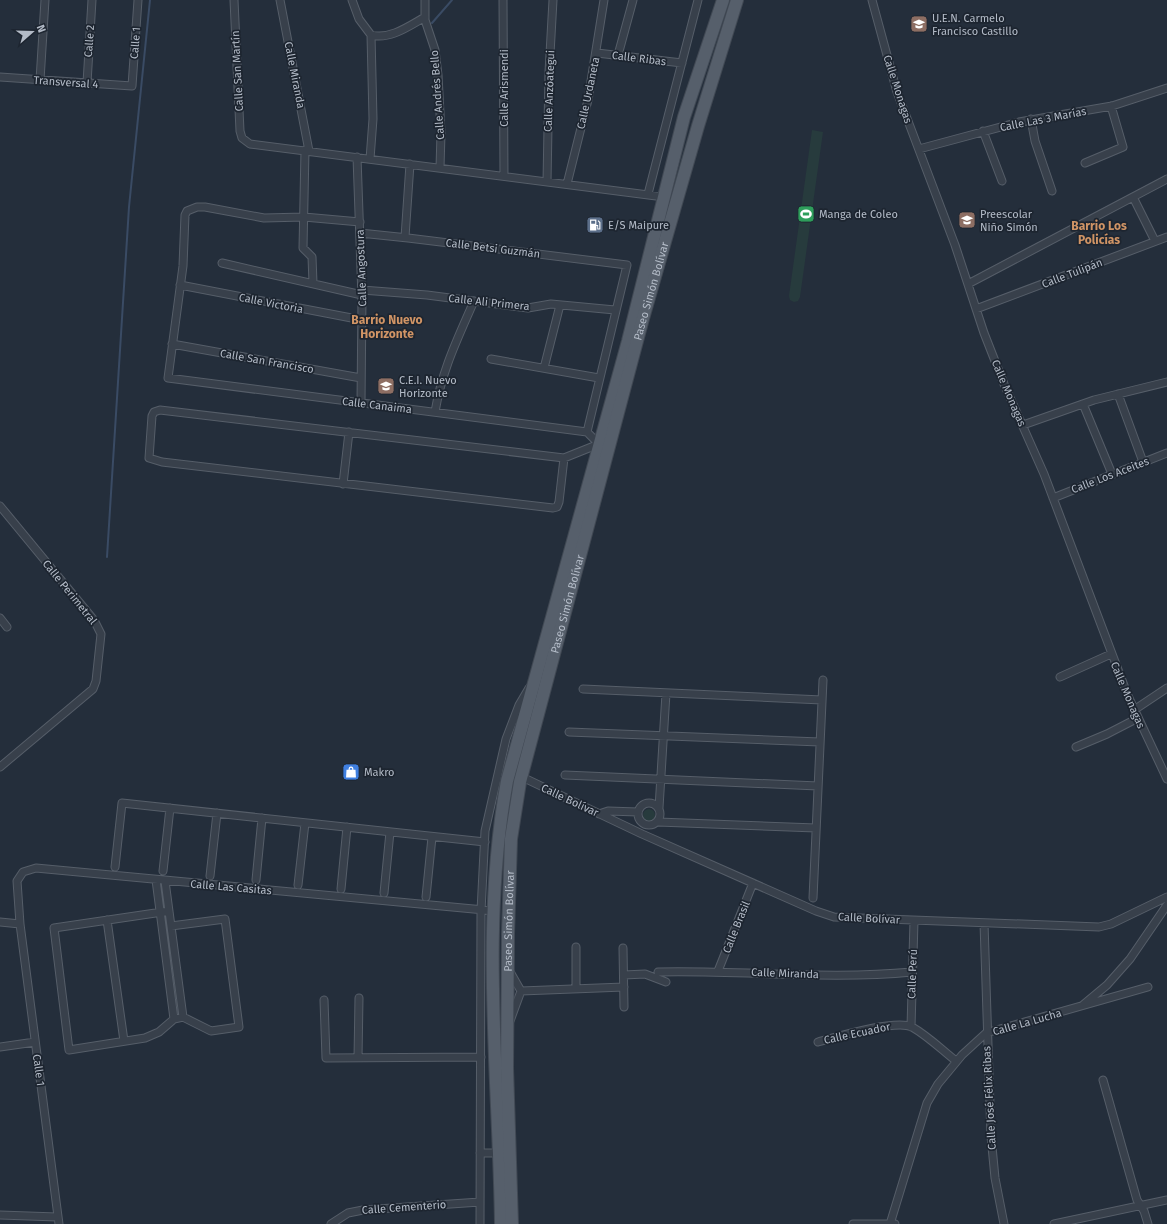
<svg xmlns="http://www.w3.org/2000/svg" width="1167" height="1224" font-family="'Fira Sans',sans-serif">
<rect width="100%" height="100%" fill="#242e3b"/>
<path fill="#273b3d" d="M812,130L823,132L800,297L798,301L794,302L790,300L789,296Z
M643 815a6 6 0 1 1 12 0a6 6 0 1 1-12 0Z"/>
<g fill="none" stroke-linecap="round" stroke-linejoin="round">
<path stroke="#3a4b64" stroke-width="2" d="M432,23L452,0
M107,557L129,207L150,0"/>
<g stroke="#565e69" stroke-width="9">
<path id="minor" d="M234,0L240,131L242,138L250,144L664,197
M280,0L309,151
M352,0L359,19L371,35L373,119L370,159
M425,0V20L435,50L438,75L441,133L440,168
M503,0L504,176
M872,0L897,92L955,245L984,333L1004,384L1044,474L1128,696L1167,779
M371,35C390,40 409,26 425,17
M597,53L682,63
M618,55L633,0
M0,77L132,86L138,0
M40,80L45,0
M87,83L92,0
M1031,119L1035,141L1052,191
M983,131L1002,181
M919,149L1019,122L1112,106L1167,88
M305,150L303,248L312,257L313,283
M357,157L362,298L361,403
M1085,163L1123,147L1111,106
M547,182L549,72L553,0
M567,184L588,100L604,0
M648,194L698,0
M1133,197L1155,241
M360,222L304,217L264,218L205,207H197L187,211L185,215L183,266L168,378L587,432L599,444L564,458L160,410L154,412L152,416L149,458L162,462L553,508L557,507L559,502L564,458
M360,233L408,238L627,265L587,432
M405,237L410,164
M222,263L362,295
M968,284L1167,179
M180,285L362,320
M362,290L427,295L528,308L551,304L615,310
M976,309L1167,237
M172,344L361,378
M491,359L599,378
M544,368L560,305
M1118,394L1143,462
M1083,404L1112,474
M435,412C442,370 457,340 474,301
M1023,425L1094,400L1167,382
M343,484L349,432
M1053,498L1167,453
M0,506L94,620L101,634L96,681L93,689L0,767
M0,618L7,627
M1060,677L1111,654
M583,689L822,700
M1134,710L1167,688
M569,732L820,742
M1076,747L1107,734L1138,718
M565,775L818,786
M522,777L642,834L816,911L834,917L1099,927L1111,924L1167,897
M638 814a11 11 0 1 1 22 0a11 11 0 1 1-22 0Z
M659,808L666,693
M599,814L608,811L638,812
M658,822L816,828
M115,867L122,803L485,842
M163,871L170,808
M210,876L217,813
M156,880L174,1019
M256,880L262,818
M165,881L183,1017
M298,885L305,823
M341,889L347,827
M384,893L390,832
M426,897L432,837
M813,898L823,680
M169,911L54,928L69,1050L145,1038L159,1032L174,1019L183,1017L211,1031L239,1027L225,919L171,926
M107,920L124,1041
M0,922L20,924
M984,923L991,1136L995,1178L1004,1224
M576,947V989
M623,948L624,1007
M509,970L521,991
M718,971L753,883
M658,972C743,970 828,980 912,972
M624,975L645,974L666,982
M521,991L624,987
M324,1000L326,1058L481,1057
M1083,1005L1107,985L1130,959L1167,905
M510,1021L521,991
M911,1027L914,921
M818,1042C836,1037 896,1019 912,1027C928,1036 942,1050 956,1061
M0,1047L35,1042
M358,1058L359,998
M1103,1080L1137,1200L1144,1211L1148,1224
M480,1153H498
M0,1215L57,1217
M59,1224L20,924L17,881L23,872L36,868L495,911
M331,1224L348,1213L363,1210L480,1202
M480,1224L481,911L485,831L506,739L519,705L529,688
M853,1224H895
M890,1224L927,1103L938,1084L962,1055L986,1033L1148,987
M1054,1224L1167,1200"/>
</g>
<g stroke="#414954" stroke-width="14">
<g id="primary">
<path d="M501,1224C499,1076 480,928 507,781L628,341L684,117L723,0"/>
<path id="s1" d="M512,1224L507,1068L508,934L511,839L520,782L642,322L698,126L737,0"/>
</g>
</g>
<use href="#minor" stroke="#38404b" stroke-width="7"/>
<use href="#primary" stroke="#565f6b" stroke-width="12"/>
</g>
<defs>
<g id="school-square" transform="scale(0.9)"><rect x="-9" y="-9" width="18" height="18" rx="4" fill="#8d6e63" stroke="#1d2530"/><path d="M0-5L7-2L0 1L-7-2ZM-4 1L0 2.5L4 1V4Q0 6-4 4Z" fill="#fff"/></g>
<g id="stadium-square" transform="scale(0.9)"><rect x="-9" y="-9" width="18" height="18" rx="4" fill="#2e9e5b" stroke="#1d2530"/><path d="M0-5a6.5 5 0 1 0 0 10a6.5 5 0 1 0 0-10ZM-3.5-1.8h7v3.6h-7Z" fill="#fff"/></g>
<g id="fuel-square" transform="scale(0.9)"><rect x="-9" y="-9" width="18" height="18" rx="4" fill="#5c6f8a" stroke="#1d2530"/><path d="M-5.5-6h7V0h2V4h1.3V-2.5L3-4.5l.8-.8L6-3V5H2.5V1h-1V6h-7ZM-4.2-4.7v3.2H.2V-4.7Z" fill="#fff"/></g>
<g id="shop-square" transform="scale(0.9)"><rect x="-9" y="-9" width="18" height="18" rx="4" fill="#3f7fe0" stroke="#1d2530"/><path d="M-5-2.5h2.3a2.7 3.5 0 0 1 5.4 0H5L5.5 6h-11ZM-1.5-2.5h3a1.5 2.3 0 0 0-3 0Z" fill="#fff"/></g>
</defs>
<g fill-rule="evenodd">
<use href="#school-square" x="919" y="24"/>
<use href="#stadium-square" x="806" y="214"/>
<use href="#school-square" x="967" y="220"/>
<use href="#fuel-square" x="595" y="225"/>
<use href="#school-square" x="386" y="386"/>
<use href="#shop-square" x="351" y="772"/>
</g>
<g text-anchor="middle" stroke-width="3.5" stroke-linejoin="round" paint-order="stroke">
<g font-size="11" fill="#b3bbc7" stroke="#1d2530" text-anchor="start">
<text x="932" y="22">U.E.N. Carmelo<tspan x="932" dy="13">Francisco Castillo</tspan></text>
<text x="819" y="218">Manga de Coleo</text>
<text x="980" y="218">Preescolar<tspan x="980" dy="13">Niño Simón</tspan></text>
<text x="608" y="229">E/S Maipure</text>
<text x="399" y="384">C.E.I. Nuevo<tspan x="399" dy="13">Horizonte</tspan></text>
<text x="364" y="776">Makro</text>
</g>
<g font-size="11" fill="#b3bbc7" stroke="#1d2530">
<text transform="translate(89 41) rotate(-86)" y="4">Calle 2</text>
<text transform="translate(135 43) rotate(-86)" y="4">Calle 1</text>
<text transform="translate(639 58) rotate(7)" y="4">Calle Ribas</text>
<text transform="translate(237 71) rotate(-93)" y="4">Calle San Martín</text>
<text transform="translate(295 75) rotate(79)" y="4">Calle Miranda</text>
<text transform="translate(66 82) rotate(4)" y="4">Transversal 4</text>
<text transform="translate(504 88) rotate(-90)" y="4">Calle Arismendi</text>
<text transform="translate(898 89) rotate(72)" y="4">Calle Monagas</text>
<text transform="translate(549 91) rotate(-88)" y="4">Calle Anzóategui</text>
<text transform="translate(588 93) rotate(-78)" y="4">Calle Urdaneta</text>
<text transform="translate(437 95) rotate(-94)" y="4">Calle Andrés Bello</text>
<text transform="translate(1043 119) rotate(-11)" y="4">Calle Las 3 Marías</text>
<text transform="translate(493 248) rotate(7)" y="4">Calle Betsi Guzmán</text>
<text transform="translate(361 268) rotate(-92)" y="4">Calle Angostura</text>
<text transform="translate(1072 273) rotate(-21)" y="4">Calle Tulipán</text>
<text dy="4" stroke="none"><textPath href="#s1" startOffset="951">Paseo Simón Bolívar</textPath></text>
<text transform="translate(489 302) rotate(6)" y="4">Calle Ali Primera</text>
<text transform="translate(271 303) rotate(11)" y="4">Calle Victoria</text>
<text transform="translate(267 361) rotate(10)" y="4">Calle San Francisco</text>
<text transform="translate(1009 393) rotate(67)" y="4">Calle Monagas</text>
<text transform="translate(377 405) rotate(7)" y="4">Calle Canaima</text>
<text transform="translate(1110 475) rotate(-21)" y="4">Calle Los Aceites</text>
<text transform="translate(70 592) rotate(51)" y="4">Calle Perimetral</text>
<text dy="4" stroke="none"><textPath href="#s1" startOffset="627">Paseo Simón Bolívar</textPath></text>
<text transform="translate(1128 695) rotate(67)" y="4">Calle Monagas</text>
<text transform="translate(570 800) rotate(25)" y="4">Calle Bolívar</text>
<text transform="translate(231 887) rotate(5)" y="4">Calle Las Casitas</text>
<text transform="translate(869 918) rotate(3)" y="4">Calle Bolívar</text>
<text dy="4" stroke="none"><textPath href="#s1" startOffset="303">Paseo Simón Bolívar</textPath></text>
<text transform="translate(736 927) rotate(-68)" y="4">Calle Brasil</text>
<text transform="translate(785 973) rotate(2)" y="4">Calle Miranda</text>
<text transform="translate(912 974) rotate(-88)" y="4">Calle Perú</text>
<text transform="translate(1027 1022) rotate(-16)" y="4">Calle La Lucha</text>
<text transform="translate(857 1033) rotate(-12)" y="4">Calle Ecuador</text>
<text transform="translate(39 1070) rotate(82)" y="4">Calle 1</text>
<text transform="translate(989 1098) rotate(-93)" y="4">Calle José Félix Ribas</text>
<text transform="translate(404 1207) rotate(-4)" y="4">Calle Cementerio</text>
</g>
<g font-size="12" font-weight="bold" fill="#d09465" stroke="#1d2530">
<text x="1099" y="230">Barrio Los<tspan x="1099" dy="14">Policías</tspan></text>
<text x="387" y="324">Barrio Nuevo<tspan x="387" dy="14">Horizonte</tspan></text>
</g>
</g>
<g transform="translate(32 32) rotate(70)" stroke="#1d2530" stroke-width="3" paint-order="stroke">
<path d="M0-3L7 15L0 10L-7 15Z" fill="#b3bbc7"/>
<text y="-6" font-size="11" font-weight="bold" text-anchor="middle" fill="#b3bbc7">N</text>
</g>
</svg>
